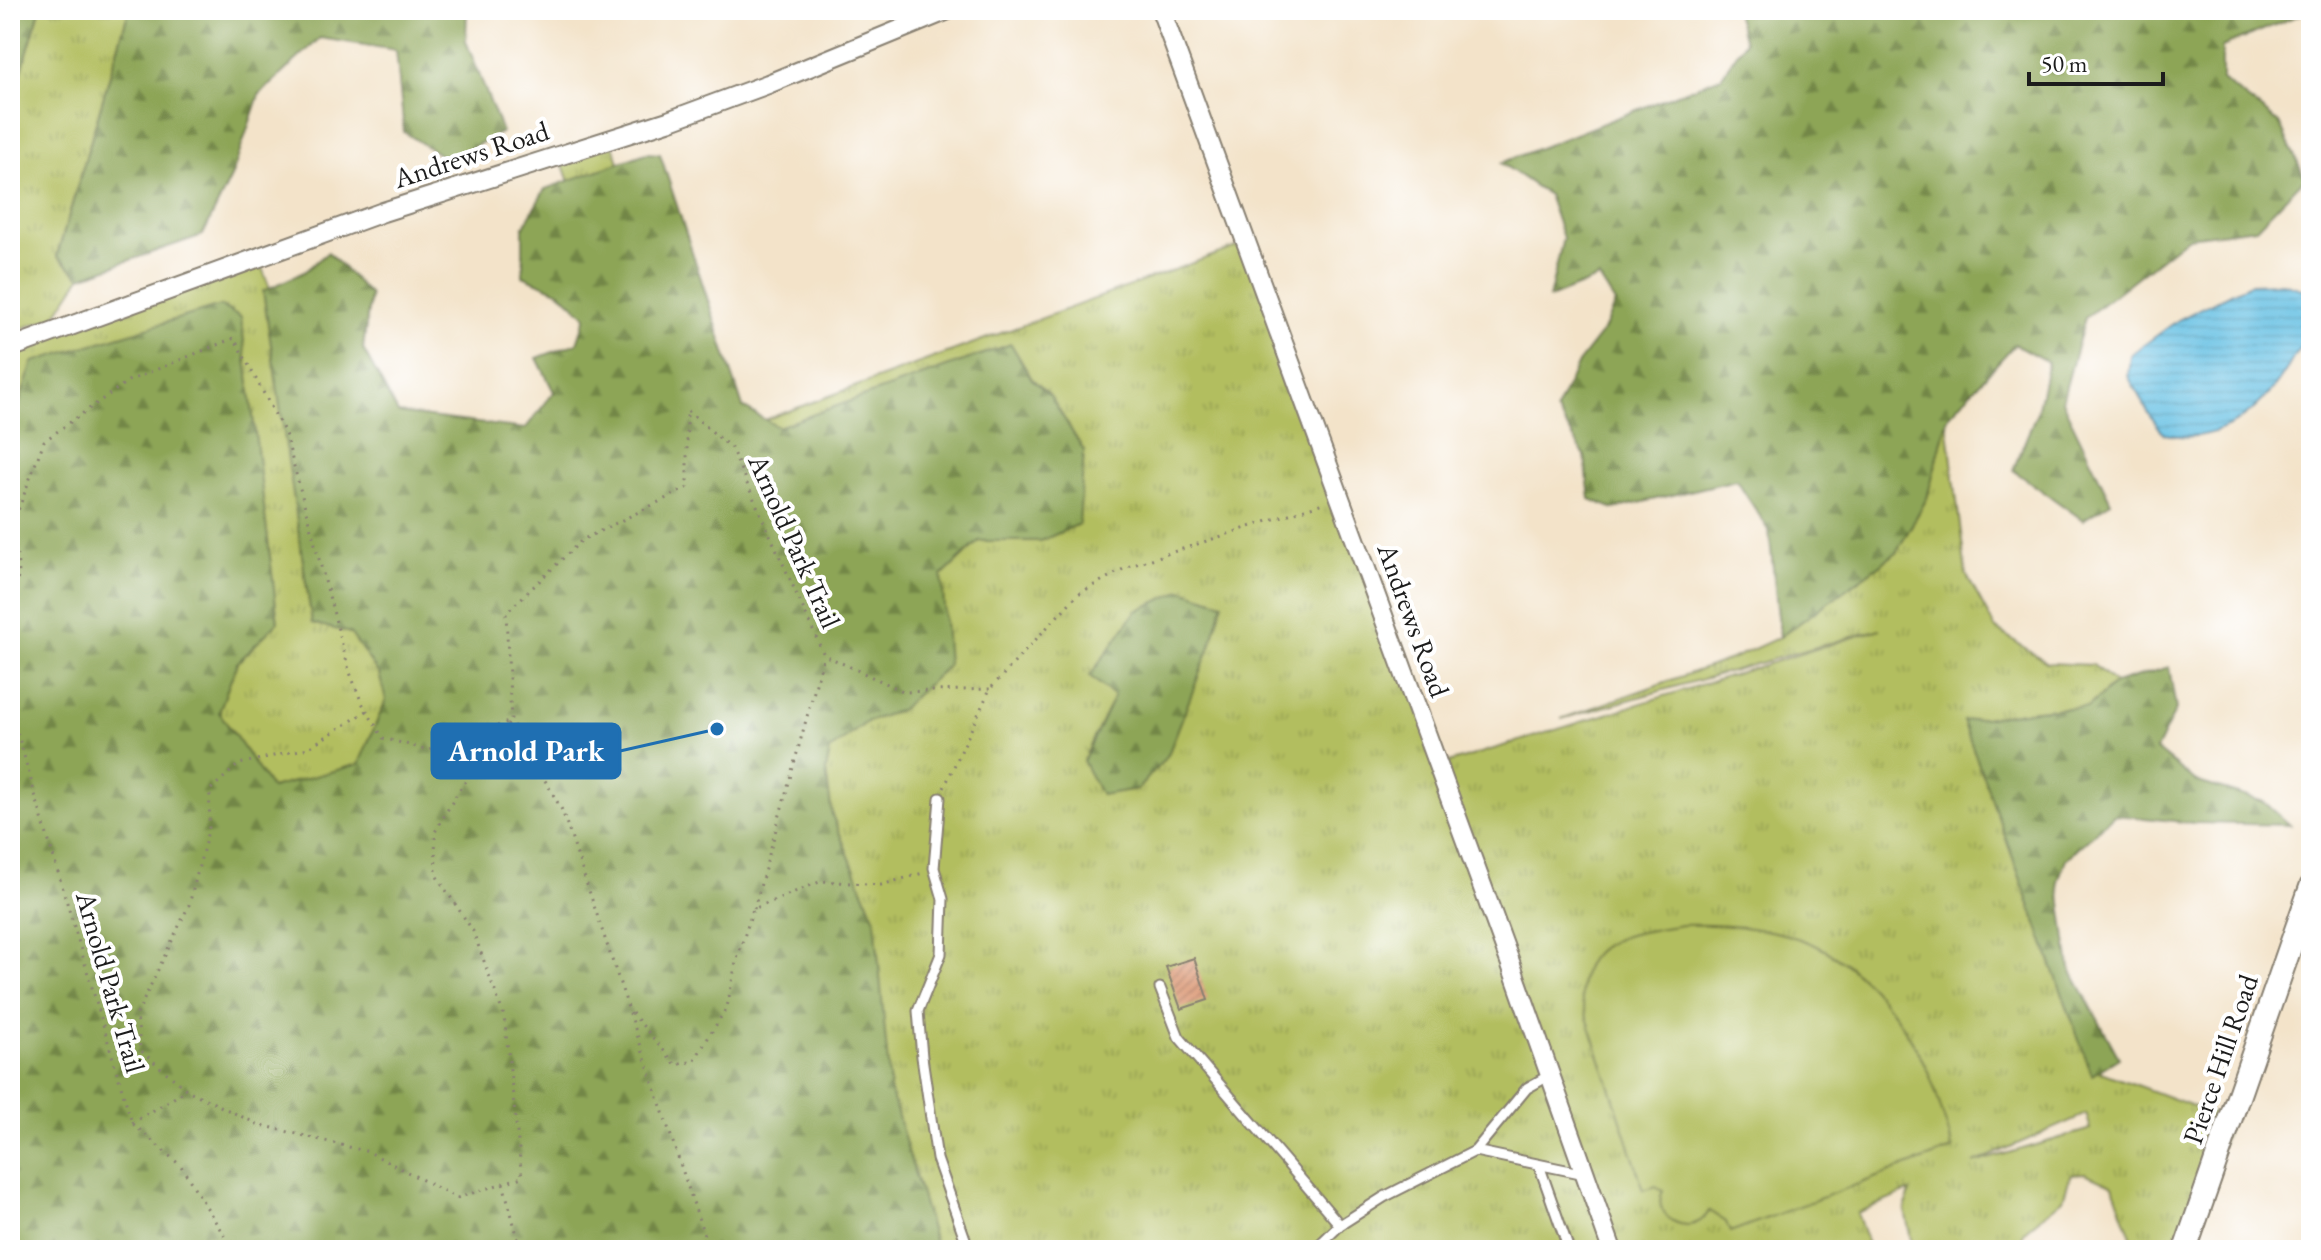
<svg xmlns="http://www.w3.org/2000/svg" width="2321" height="1260" font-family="'EB Garamond',serif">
<defs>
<pattern id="grass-tufts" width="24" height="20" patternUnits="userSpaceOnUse" patternTransform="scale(2)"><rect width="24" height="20" fill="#b2be5f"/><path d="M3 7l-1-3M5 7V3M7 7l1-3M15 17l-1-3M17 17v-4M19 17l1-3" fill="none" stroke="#98a352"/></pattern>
<pattern id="forest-firs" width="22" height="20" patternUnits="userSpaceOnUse" patternTransform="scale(2)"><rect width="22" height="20" fill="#8da556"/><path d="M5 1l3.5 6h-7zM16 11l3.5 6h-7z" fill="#728646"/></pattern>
<pattern id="water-rules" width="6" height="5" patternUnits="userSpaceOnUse" patternTransform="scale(2)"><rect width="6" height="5" fill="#65c0e3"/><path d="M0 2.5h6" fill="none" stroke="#57a4c2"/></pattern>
<pattern id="building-hatch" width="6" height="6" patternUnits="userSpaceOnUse" patternTransform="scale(2)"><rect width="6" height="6" fill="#dc9875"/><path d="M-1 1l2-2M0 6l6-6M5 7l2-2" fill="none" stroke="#b27b5f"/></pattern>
</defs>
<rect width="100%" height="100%" fill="#fff"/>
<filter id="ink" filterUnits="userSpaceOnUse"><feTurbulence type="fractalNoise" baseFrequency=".0125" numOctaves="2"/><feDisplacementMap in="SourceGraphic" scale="16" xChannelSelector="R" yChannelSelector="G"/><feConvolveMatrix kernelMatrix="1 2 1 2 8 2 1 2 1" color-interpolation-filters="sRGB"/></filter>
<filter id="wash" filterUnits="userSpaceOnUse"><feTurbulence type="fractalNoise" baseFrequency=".006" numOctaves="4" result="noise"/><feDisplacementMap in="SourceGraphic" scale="32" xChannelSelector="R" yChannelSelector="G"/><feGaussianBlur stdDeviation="1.8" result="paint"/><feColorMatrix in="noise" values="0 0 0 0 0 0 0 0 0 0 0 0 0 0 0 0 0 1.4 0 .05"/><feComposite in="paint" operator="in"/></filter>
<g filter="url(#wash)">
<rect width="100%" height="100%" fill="#f3e3c9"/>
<path fill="url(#grass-tufts)" stroke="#676d3e" stroke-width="2" fill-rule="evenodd" d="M40,10H129L57,256L81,277L54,318L10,332V110Z
M609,134L718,437L1247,243L1439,766L1880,629L1561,719L1736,657L1780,637L1895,553L1927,498L1947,421L1966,574L1995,628L2048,663L2093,665L2115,683L2088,707L2036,710L1974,720L2101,1072L2230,1120L2185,1250H2136L2113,1186L2085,1173L2071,1174L2063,1199L2023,1232L2022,1250H1913L1905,1210L1910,1191L1857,1213L1870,1250H89L10,965V348L258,258L380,565L664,458L560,156ZM2086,1114L2091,1129L1974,1163Z"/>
<path fill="url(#forest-firs)" stroke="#546039" stroke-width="2" d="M10,10H40L10,110Z
M129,10H467L466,41L502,132L448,160L404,132L396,50L320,38L259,95L232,175L203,235L81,277L57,256Z
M1735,10H2311L2222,47V80L2279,123L2305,178L2256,228L2188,237L2085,318L2062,401L2111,502L2083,520L2013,470L2037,412L2048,362L2015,344L1948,417L1927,498L1896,553L1780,637L1769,530L1736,480L1614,509L1590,499L1585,456L1556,410L1578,363L1603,331L1615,303L1599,278L1549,298L1563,238L1548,195L1501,163L1721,77L1745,41Z
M646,153L660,154L743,407L778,427L1011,344L1032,379L1049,394L1084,451L1079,524L1041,541H979L942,576L948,665L900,710L867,722L830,750L826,771L832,815L875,919L890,1089L937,1250H10V431L33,362L220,306L241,317L278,622L237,663L219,712L271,788L359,764L386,700L379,674L350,633L312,623L263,291L304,272L328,252L370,295L363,349L398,413L525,429L554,392L537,358L577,343L586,316L560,292L523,276V228L545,189Z
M1182,590L1223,603L1211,644L1168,755L1138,789L1101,795L1083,761L1114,696L1090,676L1136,611Z
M2169,667L2176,709L2156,750L2195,781L2264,802L2290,825L2194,823L2114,815L2066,859L2058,881L2070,968L2119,1058L2092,1075L1963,721L2036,710L2088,707L2115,683Z"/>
<path fill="#b2be5f" stroke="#676d3e" stroke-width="2" d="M1682,925C1726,924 1780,927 1821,948C1864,970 1906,1023 1926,1067C1936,1089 1942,1114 1950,1137L1952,1149L1730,1232L1726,1222L1709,1211C1693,1241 1649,1217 1663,1191L1656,1186L1644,1190L1582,1002C1574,937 1633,933 1682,925Z"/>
<path fill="url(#water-rules)" stroke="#406e80" stroke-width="2" d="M2283,283L2311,292C2311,303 2314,318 2310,328C2308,337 2300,347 2295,355C2268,405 2225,447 2164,434L2149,414L2128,376L2130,355L2178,320L2233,292L2250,284Z"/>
<g id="blocks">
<path fill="url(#building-hatch)" d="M1194,958L1208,1000L1181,1009L1166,967Z"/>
</g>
</g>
<g filter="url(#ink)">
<use href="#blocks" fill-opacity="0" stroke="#888072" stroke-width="2"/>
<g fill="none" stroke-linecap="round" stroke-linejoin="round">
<g stroke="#888072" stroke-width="13">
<path id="service" d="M940,798L934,868L943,899L941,954L918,1011L922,1057L937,1159L969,1250
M1160,988L1179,1037L1340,1225
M1475,1151L1585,1174
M1539,1165L1569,1250
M1314,1250L1340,1225L1384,1197L1475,1151L1527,1088L1550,1075"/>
</g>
<g stroke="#888072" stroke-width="22">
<path id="minor" d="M1161,10L1509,959L1612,1250
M10,348L383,212L668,121L768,84L948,10"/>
</g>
<g stroke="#888072" stroke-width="26">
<path id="tertiary" d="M2185,1250L2311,887"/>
</g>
<path stroke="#888072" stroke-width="3" stroke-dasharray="2 6" stroke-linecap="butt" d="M10,611L19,573L13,524L44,441L128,381L234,338L285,433L349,670L361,701L383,738L428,750L511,721
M10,694L11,710L34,791L132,1123L181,1166L233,1250
M367,711L308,748L239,764L210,790L209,827L189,905L137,1014L140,1050L187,1090L257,1124L369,1152L457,1198L522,1177L504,1016L473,931L436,875L435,832L459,790L511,721
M944,788L990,689L1078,594L1127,567L1323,503
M754,909L824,655
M632,1013L676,1065L694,1061L727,1007L736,962L753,909L822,881L881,885L923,873
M132,1123L187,1090
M503,1183L521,1250
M709,1250L562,810L511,721L506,613L582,540L687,488V410L731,448L824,655L905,692L990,689"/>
<use href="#service" stroke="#fff" stroke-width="9"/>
<use href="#minor" stroke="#fff" stroke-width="18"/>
<use href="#tertiary" stroke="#fff" stroke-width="22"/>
</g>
</g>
<g text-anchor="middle" stroke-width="8" stroke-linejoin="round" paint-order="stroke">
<g font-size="28" fill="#1c1c1c" stroke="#fff">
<text transform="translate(471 154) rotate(-18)" y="10">Andrews Road</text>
<text transform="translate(795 541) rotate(66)" y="10">Arnold Park Trail</text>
<text transform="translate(1414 620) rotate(70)" y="10">Andrews Road</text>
<text transform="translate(111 982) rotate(74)" y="10">Arnold Park Trail</text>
<text transform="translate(2220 1059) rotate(-71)" y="10">Pierce Hill Road</text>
</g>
</g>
<path fill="none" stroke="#1f6fb2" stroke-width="3" d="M717 729L620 751"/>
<circle fill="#1f6fb2" stroke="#fff" stroke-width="3" cx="717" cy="729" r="8"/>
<rect fill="#1f6fb2" stroke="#1f6fb2" stroke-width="3" x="432" y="724" width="188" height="54" rx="8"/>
<g font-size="30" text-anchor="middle" font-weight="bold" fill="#fff">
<text x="526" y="761">Arnold Park</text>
</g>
<rect width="2321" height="1260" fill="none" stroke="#fff" stroke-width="40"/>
<path d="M2029 72v12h134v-12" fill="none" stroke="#1c1c1c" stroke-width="4"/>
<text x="2041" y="72" font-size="24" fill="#1c1c1c" stroke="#ffffff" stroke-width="6" paint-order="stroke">50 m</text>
</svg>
